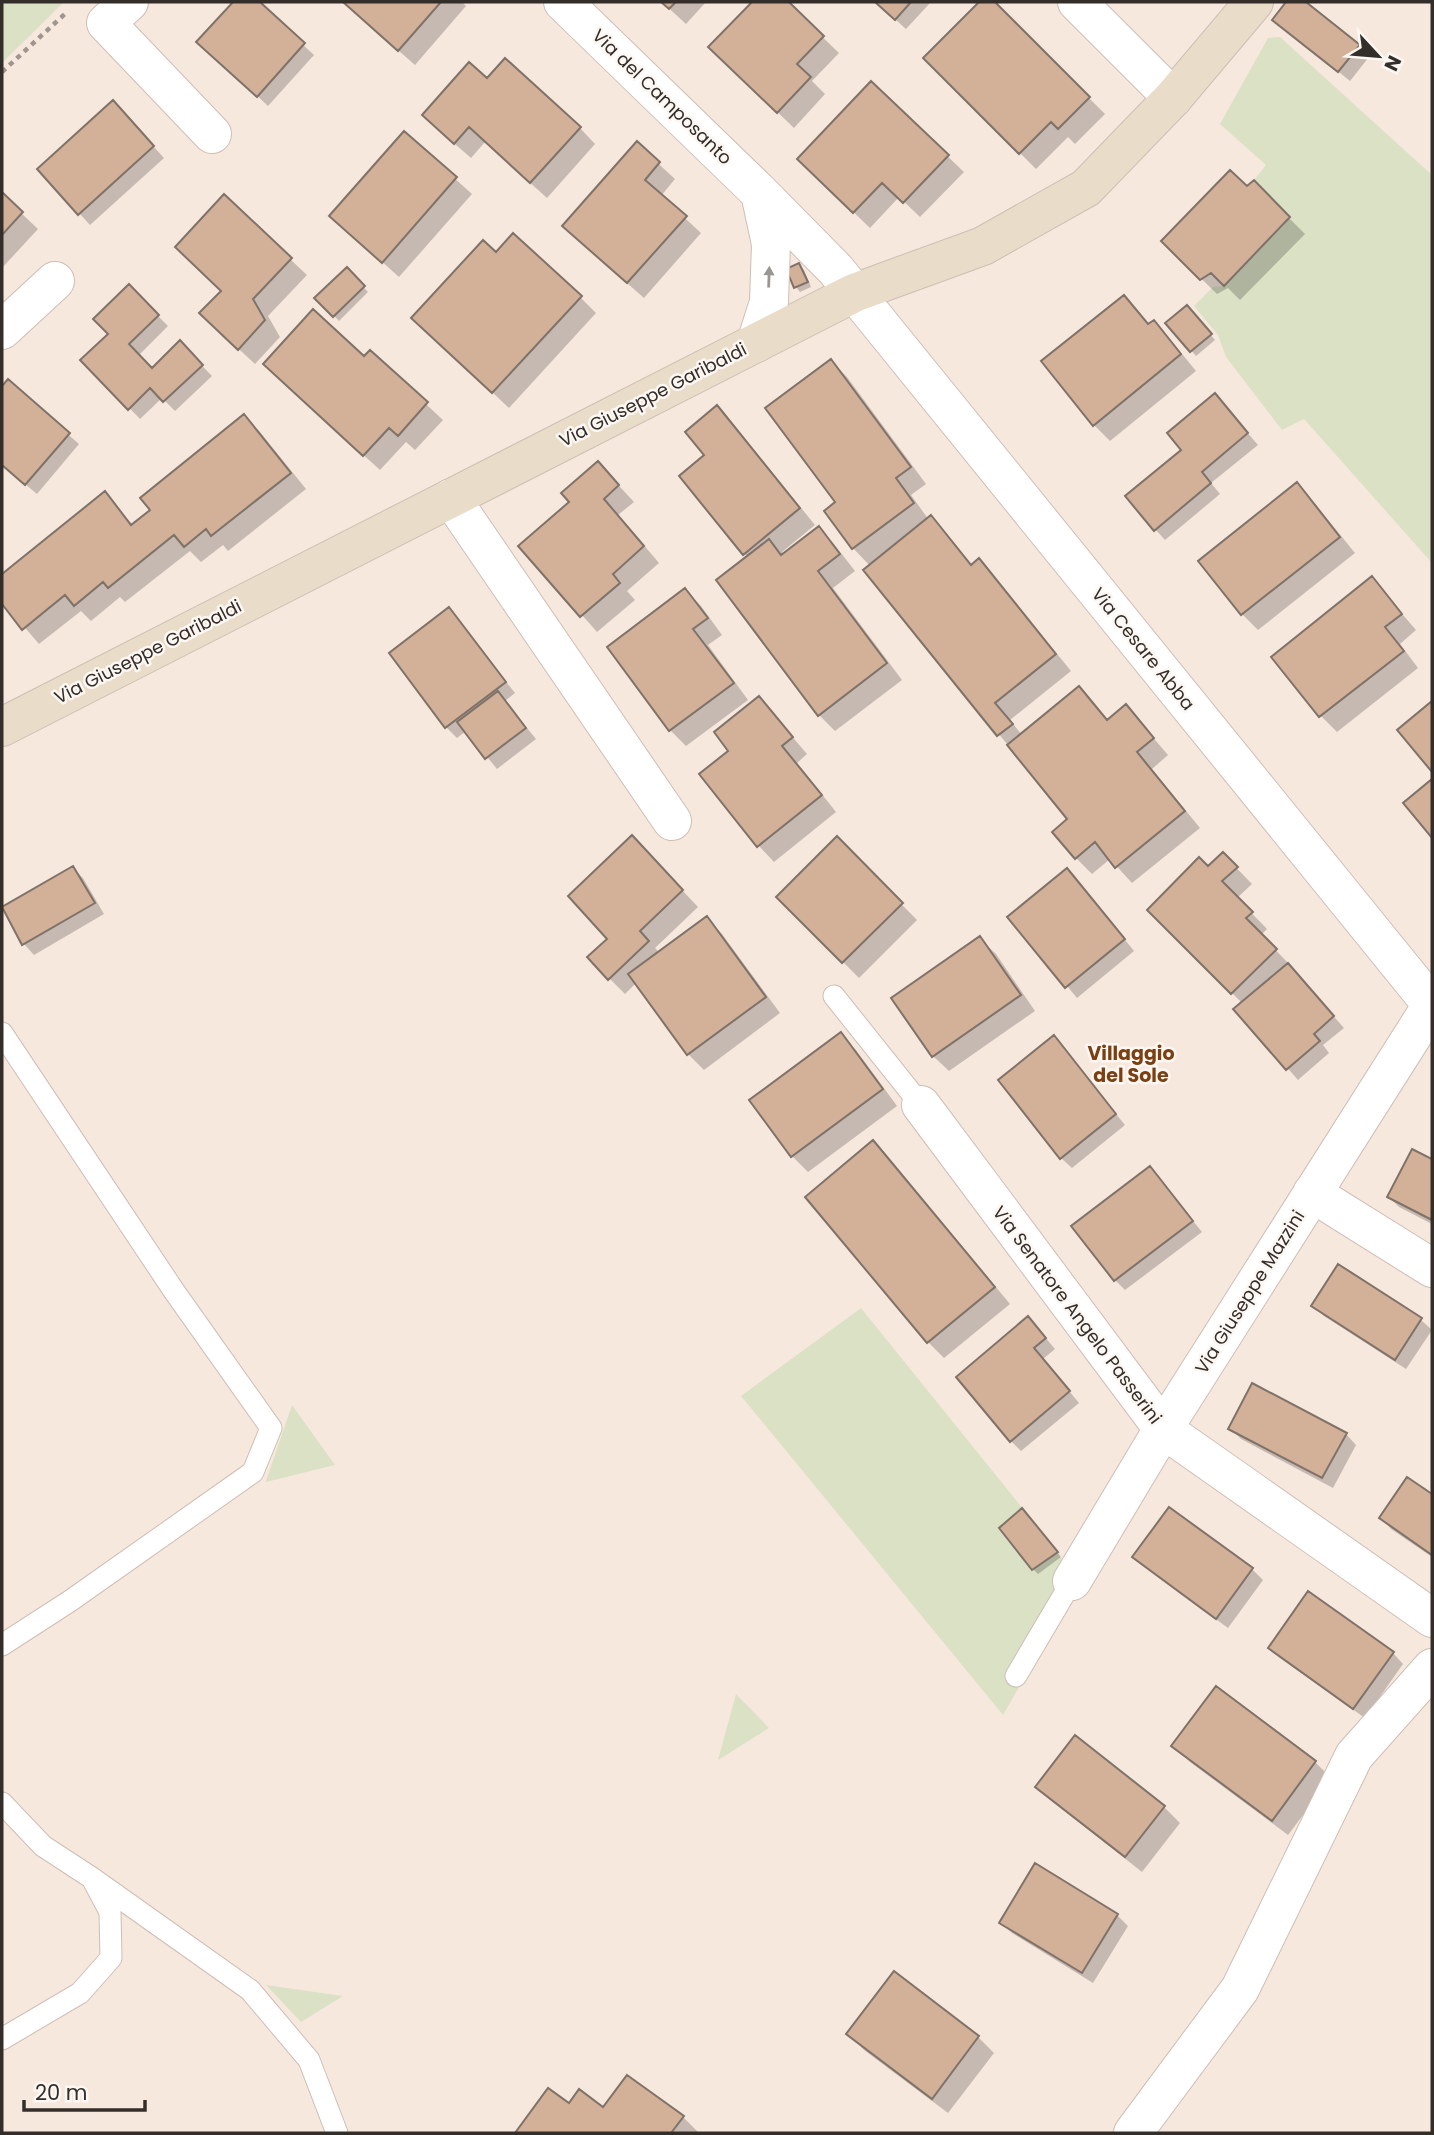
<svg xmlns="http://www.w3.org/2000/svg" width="1434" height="2135" font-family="Poppins,sans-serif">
<rect width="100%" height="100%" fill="#f7e8de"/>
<path fill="#dae1c5" d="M2,2H64L2,63Z
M1280,37L1432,175V563L1304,419L1282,430L1226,357L1218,335L1194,306L1213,287L1224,286L1290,217L1254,180L1266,165L1220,124L1268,38Z
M861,1308L1058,1552L1076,1588L1003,1715L741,1396Z
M292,1405L335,1465L266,1482V1481Z
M736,1694L769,1728L718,1760Z
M266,1985L343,1996L301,2022Z"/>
<path fill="#0003" d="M235,2H257L314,55L268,106L199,41Z
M343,2H462L466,6L415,65Z
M662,2H706L686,24Z
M754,2H786L839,53L812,81L825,94L794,128L710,47Z
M876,2H931L906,29Z
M982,2H993L1105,114L1075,144L1068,137L1036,169L925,58Z
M1288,2H1303L1369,57L1350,81L1274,20Z
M487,81L580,128L595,144L547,198L485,142L471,158L440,131Z
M871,83L964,172L920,217L899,197L870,228L815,175Z
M123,113L164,158L90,225L39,169Z
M404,133L472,194L399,277L331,216Z
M637,144L675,179L661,196L701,233L644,298L580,242Z
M1254,183L1305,234L1240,300L1228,288L1217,294L1163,241Z
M2,195L38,229L2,268Z
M224,197L307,275L268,316L280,337L255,364L217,329L223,291Z
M497,254L580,297L596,313L509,408L430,334Z
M799,265L804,270L811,287L800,292L796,287Z
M346,269L368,292L339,321L317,298Z
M129,287L168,326L138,356L152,370L180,343L212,376L175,411L162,398L140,419L83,360L110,334Z
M1124,297L1150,325L1153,322L1169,338L1196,371L1110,441L1094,425Z
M1191,312L1215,340L1196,356L1167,323Z
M370,352L443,420L415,450L406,442L380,470L281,380L365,359Z
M831,361L847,377L926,484L911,495L929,520L931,518L947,534L973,566L979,561L994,576L1071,671L1010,720L1022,735L1079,689L1108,721L1126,706L1168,755L1152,769L1200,828L1132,883L1110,859L1092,874L1076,858L1069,820L865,570L870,566L853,548L838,503Z
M8,382L79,444L37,494L2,465V389Z
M1215,395L1258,445L1211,483L1220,494L1165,540L1155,529L1184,450Z
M717,408L733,424L815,525L782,552L784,554L819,528L834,544L855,571L833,588L902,680L835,731L819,715L748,558L681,476L706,455Z
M244,416L260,432L306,489L228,551L223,545L201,562L190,551L125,602L120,597L91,621L81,611L39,644L2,601V576L105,494L133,525L152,510Z
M598,463L634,502L618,515L659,563L627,591L635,600L597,632L521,546L572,502Z
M1297,485L1312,500L1355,553L1258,630L1242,614Z
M1372,579L1416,630L1400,644L1418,668L1337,732L1321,716L1274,657Z
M685,590L701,606L722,635L708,645L748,700L686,746L670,730Z
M449,610L515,693L505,701L536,739L497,769L466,731L457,738L446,727L392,654Z
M759,698L807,754L797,763L836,812L774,862L759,846L701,775L731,751Z
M837,839L917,920L859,978L778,897Z
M648,854L698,907L655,948L660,953L706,918L722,934L780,1013L704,1070L688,1054L636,983L625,994L609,978L610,939Z
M1223,854L1252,884L1237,898L1267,929L1261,935L1291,966L1290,967L1344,1028L1323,1045L1329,1053L1298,1080L1236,1009L1243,1004L1149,910L1209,869Z
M73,868L83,878L104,914L34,955L24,944L3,909Z
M1078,881L1134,951L1077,998L1010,917Z
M980,939L996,954L1035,1011L949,1071L933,1056Z
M840,1035L856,1050L897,1106L808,1172L792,1156L751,1101Z
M1054,1038L1125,1125L1072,1168L1061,1158Z
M873,1143L889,1159L1010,1304L944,1358L928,1342L807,1197Z
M1413,1151L1432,1161V1224L1399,1207L1389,1197Z
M1150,1168L1202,1232L1125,1290L1115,1280Z
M1339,1266L1421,1320L1432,1330L1406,1369L1324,1316L1313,1306Z
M1038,1329L1055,1349L1043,1359L1079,1403L1021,1451L1011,1441Z
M1230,1428L1346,1434L1356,1445L1333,1488L1241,1439Z
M1408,1479L1432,1497V1557L1391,1529L1381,1518Z
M1027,1515L1061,1557L1038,1574L1033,1569Z
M1135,1557L1252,1569L1263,1580L1228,1628L1145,1567Z
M1270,1647L1393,1653L1403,1664L1365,1718L1280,1658Z
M1174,1746L1315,1762L1331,1778L1288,1835L1190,1762Z
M1037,1786L1164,1807L1180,1823L1142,1872L1053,1802Z
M1117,1915L1128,1926L1093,1983L1012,1933L1001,1923Z
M849,2034L978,2037L994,2053L948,2113L864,2050Z
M548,2091L570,2106L683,2117L699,2133H517Z"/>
<path fill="#d3b098" stroke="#7f7269" stroke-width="2" d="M233,2H260L305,43L257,97L196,42Z
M343,2H441L398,51Z
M661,2H676L669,9Z
M752,2H789L824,36L797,64L811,77L777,113L708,47Z
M875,2H911L895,20Z
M979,2H995L1090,97L1058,129L1051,122L1019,154L923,58Z
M1286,2H1306L1360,45L1338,72L1272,20Z
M505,58L581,127L530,183L469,127L454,144L422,115L469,62L487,78Z
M871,81L949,155L903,203L882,183L853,213L797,159Z
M113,100L154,146L78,215L37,169Z
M404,131L457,177L382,263L329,216Z
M637,141L660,162L645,180L687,216L627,283L562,226Z
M1230,170L1247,186L1254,180L1290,217L1224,286L1211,273L1200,280L1161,241Z
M2,192L23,212L2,235Z
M224,194L292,258L253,299L265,320L238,350L199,313L221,291L175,247Z
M513,233L582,296L492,393L411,318L483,240L496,252Z
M799,263L808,282L794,288L786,269Z
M347,267L365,286L333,317L314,298Z
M129,284L159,315L129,344L152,368L180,340L203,365L163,402L150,388L128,410L80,360L108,334L93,319Z
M1124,295L1148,324L1154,320L1181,354L1093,426L1041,361Z
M1187,305L1212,334L1190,352L1165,323Z
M313,309L364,356L370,350L428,402L398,436L389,428L363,456L263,364Z
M831,359L911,467L896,478L914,503L852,549L824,511L835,502L765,408Z
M8,379L70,433L25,485L2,465V386Z
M1215,393L1248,433L1202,472L1211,483L1154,531L1125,496L1181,450L1167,433Z
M717,405L800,508L743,555L679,476L704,455L685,432Z
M244,414L291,473L211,536L206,529L184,547L174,535L108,588L103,582L74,606L65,595L22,630L2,604V574L105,491L131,525L150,510L140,498Z
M598,461L619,485L604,499L644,546L613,574L620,583L580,617L518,546L569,502L561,493Z
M1297,482L1340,537L1241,615L1198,561Z
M931,515L971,565L979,558L1056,654L995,703L1013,724L997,736L863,570Z
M819,526L840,554L818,571L887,663L818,716L716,580L769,539L781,555Z
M1372,576L1402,614L1385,627L1404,651L1319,717L1271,657Z
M685,588L708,618L693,629L734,683L669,731L607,647Z
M449,607L506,682L445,728L389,653Z
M1079,686L1107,720L1126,704L1154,738L1137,752L1185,811L1115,868L1095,842L1075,859L1052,832L1067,819L1007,745Z
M498,691L526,728L485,759L457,722Z
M759,696L793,737L782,746L822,795L757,847L699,774L728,751L714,732Z
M1432,701V772L1397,730Z
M1432,779V838L1403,803Z
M632,835L683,890L640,931L649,941L608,980L587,957L607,939L568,896Z
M837,836L903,903L842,963L776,897Z
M1223,852L1238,867L1222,881L1253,912L1246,918L1277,949L1231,994L1147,910L1199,857L1208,866Z
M73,866L95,903L22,945L2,907Z
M1067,868L1125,939L1065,988L1007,917Z
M707,916L766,997L687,1055L628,974Z
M980,936L1021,995L932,1057L891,998Z
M1288,963L1334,1016L1314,1034L1320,1041L1286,1070L1233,1009Z
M841,1032L883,1089L791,1157L749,1100Z
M1054,1035L1116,1114L1060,1159L998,1080Z
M873,1140L995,1287L927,1343L805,1197Z
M1412,1149L1432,1159V1220L1387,1197Z
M1150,1166L1193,1221L1114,1281L1071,1226Z
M1338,1264L1422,1318L1395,1360L1311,1306Z
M1028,1316L1046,1338L1034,1348L1070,1391L1010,1442L956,1377Z
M1252,1383L1347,1433L1322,1478L1228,1429Z
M1407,1477L1432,1494V1555L1379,1518Z
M1169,1507L1253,1568L1216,1619L1132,1557Z
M1022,1508L1058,1552L1032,1570L999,1528Z
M1308,1591L1394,1652L1353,1709L1268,1648Z
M1216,1686L1316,1761L1272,1821L1171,1746Z
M1075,1735L1165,1806L1125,1857L1035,1787Z
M1035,1863L1118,1914L1082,1973L999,1923Z
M894,1971L979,2036L932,2099L846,2034Z
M627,2075L684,2116L671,2133H515L548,2088L569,2103L579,2089L603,2107Z"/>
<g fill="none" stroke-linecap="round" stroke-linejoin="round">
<g stroke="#cdbfb5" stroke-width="23">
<path id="lane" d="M834,996L921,1105
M2,1033L174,1291L271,1428L253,1472L70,1601L2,1645
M1016,1676L1072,1581
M2,1803L43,1846L92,1878L110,1912L111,1958L80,1993L2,2039
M92,1878L250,1990L309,2060L337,2133"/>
</g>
<g stroke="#cdbfb5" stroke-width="40">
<path id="street" d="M129,2L106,23L212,134
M563,2L760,193L836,270L1432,1005
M1077,2L1173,98
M2,330L55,281
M756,343L769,302L771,244L760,193
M451,498L672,821
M921,1105L1163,1429L1432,1618
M1312,1193L1432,1268
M1072,1581L1163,1429L1432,1005
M1133,2133L1240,1989L1354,1756L1432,1668"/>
</g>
<g stroke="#cdbfb5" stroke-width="40">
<path id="secondary" d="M2,727L854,293L983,246L1086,188L1173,98L1254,2"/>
</g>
<path stroke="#a1968f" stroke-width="4.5" stroke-dasharray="5 5" stroke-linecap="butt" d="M2,72L67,12"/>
<use href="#lane" stroke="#fff" stroke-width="21"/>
<use href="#street" stroke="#fff" stroke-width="38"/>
<use href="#secondary" stroke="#e9dcc8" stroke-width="38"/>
</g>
<defs><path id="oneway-solid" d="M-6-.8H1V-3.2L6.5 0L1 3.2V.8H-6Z" transform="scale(1.75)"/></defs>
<use fill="#9a9694" href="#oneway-solid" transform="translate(769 277) rotate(-88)"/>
<g text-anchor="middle" stroke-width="5" stroke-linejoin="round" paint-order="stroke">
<g font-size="18" fill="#342e2a" stroke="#fdf7f3">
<text transform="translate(662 97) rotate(44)" y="6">Via del Camposanto</text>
<text transform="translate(653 395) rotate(-27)" y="6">Via Giuseppe Garibaldi</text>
<text transform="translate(1143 649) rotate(51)" y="6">Via Cesare Abba</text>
<text transform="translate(148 652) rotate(-27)" y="6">Via Giuseppe Garibaldi</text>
<text transform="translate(1250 1292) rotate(-58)" y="6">Via Giuseppe Mazzini</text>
<text transform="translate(1077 1315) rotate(53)" y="6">Via Senatore Angelo Passerini</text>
</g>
<g font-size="19" font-weight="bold" fill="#7b3f12" stroke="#fdf7f3">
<text x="1131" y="1060">Villaggio<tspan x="1131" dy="22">del Sole</tspan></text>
</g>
</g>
<rect width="1434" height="2135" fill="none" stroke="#342e2a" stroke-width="7"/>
<g transform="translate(1378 56) rotate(116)" stroke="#fdf7f3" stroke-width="5" paint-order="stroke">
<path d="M0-5L12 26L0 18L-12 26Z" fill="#342e2a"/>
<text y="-10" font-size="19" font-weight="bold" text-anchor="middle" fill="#342e2a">N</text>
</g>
<path d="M24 2100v10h121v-10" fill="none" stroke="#342e2a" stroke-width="3.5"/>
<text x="35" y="2100" font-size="21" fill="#342e2a" stroke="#fdf7f3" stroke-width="5" paint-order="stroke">20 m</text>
</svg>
